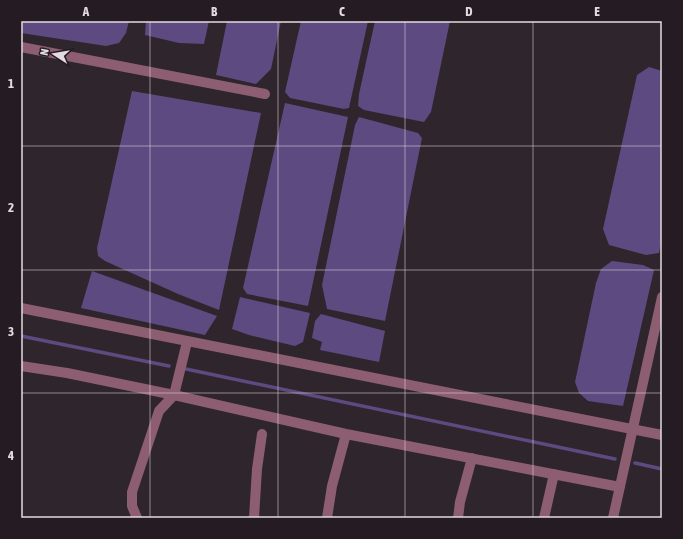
<svg xmlns="http://www.w3.org/2000/svg" width="683" height="539" font-family="'Asap Condensed',sans-serif">
<rect width="100%" height="100%" fill="#2f252d"/>
<path fill="#5c4a80" d="M21,21H129L126,33L119,43L106,46L21,33Z
M146,21H209L204,44L179,43L145,35Z
M227,21H281L271,69L256,84L216,75Z
M301,21H368L349,108L344,109L290,98L285,92Z
M375,21H450L431,112L424,122L364,110L358,106L359,94Z
M649,67L662,71V238L659,253L646,255L609,245L603,229L637,75Z
M132,91L261,113L219,310L178,294L105,261L98,256L97,248Z
M285,103L348,117L308,306L247,294L243,288Z
M359,117L418,133L422,138L385,321L327,309L322,285L355,125Z
M612,261L643,265L654,270L623,406L588,401L579,393L575,382L596,283L601,269Z
M92,271L217,316L205,335L81,308Z
M240,297L310,313L303,342L295,346L249,335L232,329Z
M321,314L385,331L379,362L320,350L322,342L312,338L315,321Z"/>
<g fill="none" stroke-linecap="round" stroke-linejoin="round">
<path stroke="#5c4a80" stroke-width="3.5" d="M21,336L169,366
M186,369L615,459
M635,463L662,469"/>
<path stroke="#8d5e71" stroke-width="10" d="M21,47L265,94
M21,308L662,435
M21,366L67,373L174,395L346,434L620,487
M137,518L132,506V492L159,411L174,395L187,342
M254,518L257,469L262,434
M327,518L332,486L346,434
M458,518L460,502L472,458
M544,518L554,474
M613,518L662,297"/>
</g>
<path fill="none" stroke="#e2dbe0" stroke-width="1" stroke-opacity="0.55" d="M150,21V518M278,21V518M405,21V518M533,21V518M21,146H662M21,270H662M21,393H662"/>
<rect width="683" height="539" fill="none" stroke="#251b23" stroke-width="44"/>
<g transform="translate(54 54) rotate(282)" stroke="#251b23" stroke-width="3" paint-order="stroke">
<path d="M0-3L7 15L0 10L-7 15Z" fill="#e2dbe0"/>
<text y="-6" font-size="11" font-weight="bold" text-anchor="middle" fill="#e2dbe0">N</text>
</g>
<rect x="22" y="22" width="639" height="495" fill="none" stroke="#e2dbe0" stroke-width="1.5"/>
<g font-size="13" text-anchor="middle" font-weight="bold" fill="#e2dbe0">
<text x="86" y="16">A</text>
<text x="214" y="16">B</text>
<text x="342" y="16">C</text>
<text x="469" y="16">D</text>
<text x="597" y="16">E</text>
<text x="11" y="88">1</text>
<text x="11" y="212">2</text>
<text x="11" y="336">3</text>
<text x="11" y="460">4</text>
</g>
</svg>
